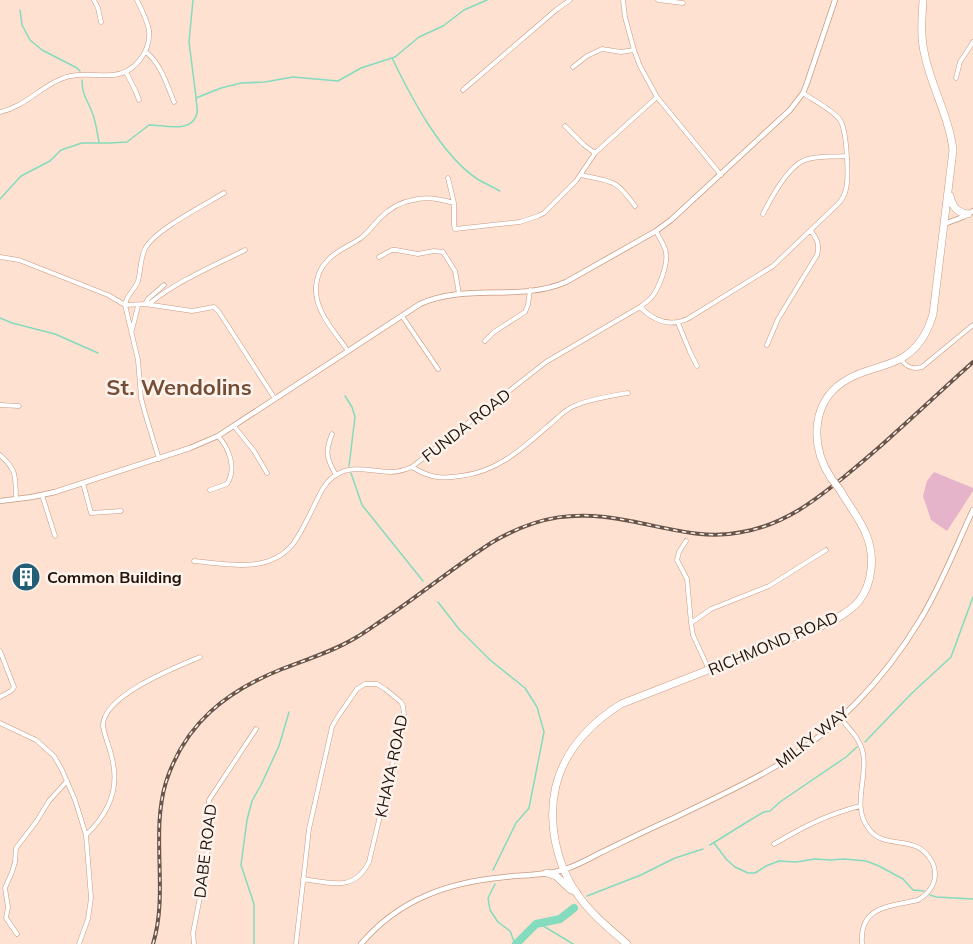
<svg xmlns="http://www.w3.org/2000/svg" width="973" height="944" font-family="Mulish,sans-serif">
<rect width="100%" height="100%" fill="#fee1d1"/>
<path fill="#e6b4ca" d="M934,472L973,488V491L947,531L931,520L923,496L927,481Z"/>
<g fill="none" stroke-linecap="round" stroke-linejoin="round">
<path stroke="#84dbbd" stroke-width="1.5" d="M193,0L189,42L196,97
M20,10L22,25L30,40L42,50L77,68L80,71
M392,58C411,97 442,157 479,180C486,184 493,187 500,191
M82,80C82,95 87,99 92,112C96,122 97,132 99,142
M0,199L21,176L50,161L61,150L82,143H109L127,142L149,125C164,125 193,134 197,113C198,109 196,103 196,98L221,88L241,83L265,82L293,77L338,81L361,68L395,57L419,37L443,26L464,10L487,0
M0,318L12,323L55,334L98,353
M345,396L352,407L355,417L349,466
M351,473L362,505L423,581
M438,602L459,629L490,660L525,688L537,707L544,732L529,808L516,823L493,870
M865,742L911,694L951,657L973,597
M714,843L727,860L735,867L748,873H755L766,866L779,861L796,862L815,859L830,860L844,859L866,861L879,866L903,879L913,890L924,891
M710,845L747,822L764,812L770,811L780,802L846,757L857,747
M495,884L488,898L490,910L498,922L510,931L515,944
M930,895L936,897L973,899
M587,896L641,875L675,858L703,849
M540,924L573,944
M254,944V904L241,865L247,820L252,801L261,785L279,746L289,712"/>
<path stroke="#84dbbd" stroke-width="8" d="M516,944L536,924L560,919L574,908"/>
<g stroke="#c79a81" stroke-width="5">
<path id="minor" d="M94,0L98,8L101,22
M623,0L625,17L634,50L640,66L657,97L721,175
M658,0L683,3
M146,52C161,64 167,85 174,102
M573,67L587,56L602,49L621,52L634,50
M126,72L136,92L139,100
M956,78L960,62L973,42
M463,90L556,10L570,0
M0,112C24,107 39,88 61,79C77,72 95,76 112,75C134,74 151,52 149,30C147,20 142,10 137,0
M565,126L584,145L595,153
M581,175C612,182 615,178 635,206
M448,178L454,203V225L455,229L520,222L538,216L544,213L576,181L595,153L657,97
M763,214C771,198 790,163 808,159C820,156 834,157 846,156
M0,257L19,260L108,295L125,305L145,304L192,311L214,307L219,312L275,399
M379,257L392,250H396L418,254L434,251L443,252L455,271L459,294
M145,304L148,299L164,285
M149,304C177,281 213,266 245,250
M640,307C654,321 670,328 689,318L773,266L840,202C843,198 845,194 846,189C849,177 847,130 840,120C833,110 813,100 803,93
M402,316L438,369
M678,323L690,352L697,366
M132,330L138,306
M485,341L494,332L525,312L528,305L530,290
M767,345L778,319L817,255C820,245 817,239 811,231
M348,351C335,332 314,311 316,286C317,277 320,268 327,261C336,250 350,246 361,238C369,232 374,224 380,218C389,209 401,202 413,200C426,196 441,199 454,203
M901,359C906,367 912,370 922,367L973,325
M0,405L19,406
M234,426L254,451L267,473
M332,434C325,452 326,458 336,475
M0,455C18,471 15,477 16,499
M159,459L145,413L141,398L138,360L125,305C126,295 135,290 138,281C141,270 140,259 145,249C153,231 206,204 224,193
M412,467C430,478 440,479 461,476C497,472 522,449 548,426C556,420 564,410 574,406C590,399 610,396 628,393
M83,483L91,513L121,511
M210,490L227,484C237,468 229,448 218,436
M42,495L55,536
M686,541L679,552L677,560L687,579L691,623L693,635L709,670
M194,561C227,564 269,574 293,544C301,533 307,520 313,508C319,496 324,482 336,475C353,464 372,472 390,472C398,472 405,470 412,467L546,362L640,307C644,304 648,301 651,298C659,289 668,264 666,253C665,245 659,238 656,231
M691,623L711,609L769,586L826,550
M0,651L14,687L11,691L0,697
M840,718C849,728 860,739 863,753C868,778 851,807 869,829C884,850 912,834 929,857C933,862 935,868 935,874C935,886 928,894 918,900C890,907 859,905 862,944
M0,723L36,740L54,756L62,770L75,800L86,835L91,898L88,919L79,944
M86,835C107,815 119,792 113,763C111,750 105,738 103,726C102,696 176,667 200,657
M774,844C805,826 826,815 860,806
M17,934L6,918L8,907L5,888L12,872L15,862L16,848L36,822L49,801L67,781
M194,944L193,933L207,861L209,800L256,729
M296,944L309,829L332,727L337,718L357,689L365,684H377L385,689L401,702L403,706L404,715L369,862C354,892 331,883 303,879"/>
</g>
<g stroke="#c79a81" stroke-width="6">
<path id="tertiary" d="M944,224L963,217L973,211
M0,501L32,497L55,492L190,448L218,436L420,304C465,283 520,302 566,282L656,231L671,220L790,110L803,93L807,83L835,0
M361,944C399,899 449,882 505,877C524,875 545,875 563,870C576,866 589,859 600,853C625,841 649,829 674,818C706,802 740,787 771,769C833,734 884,680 920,620C941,586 956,546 973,510"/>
</g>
<g stroke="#c79a81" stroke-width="8">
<path id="trunk" d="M950,196C952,206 957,213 968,214
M831,478C809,444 811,398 850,378C866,369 886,367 902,358C919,348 928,332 933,314L953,150C949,117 932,88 925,56C920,37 922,19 923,0
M547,873L556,876L571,890
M627,944C610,929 591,914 578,895C566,879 559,860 555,840C544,779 571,736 621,704L829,623C839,617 851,611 859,601C873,583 875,555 866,534C860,519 848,504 840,490"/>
</g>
<use href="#minor" stroke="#fff" stroke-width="4"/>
<use href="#tertiary" stroke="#fff" stroke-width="4.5"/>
<use href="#trunk" stroke="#fff" stroke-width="7"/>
<g stroke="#695549" stroke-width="4">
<path id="rail" d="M153,944C169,891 150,835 166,782C185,723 227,691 282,669C308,659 334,651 357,637C366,632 375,625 384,619C420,595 454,567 491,543C538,515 577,510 630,521C668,528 704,540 742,532C783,525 813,502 844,477C862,462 879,448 896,432C922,409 947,385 973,362"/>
</g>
<use href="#rail" stroke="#fdf3ed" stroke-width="1.5" stroke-dasharray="4.5" stroke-linecap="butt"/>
<g stroke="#c79a81" stroke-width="8" stroke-linecap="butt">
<path id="trunk-bridge" d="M831,478L840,490"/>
</g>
<use href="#trunk-bridge" stroke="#fff" stroke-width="7"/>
</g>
<defs>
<g id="building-disc" transform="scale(1.5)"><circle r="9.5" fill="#235d76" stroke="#fdf3ed"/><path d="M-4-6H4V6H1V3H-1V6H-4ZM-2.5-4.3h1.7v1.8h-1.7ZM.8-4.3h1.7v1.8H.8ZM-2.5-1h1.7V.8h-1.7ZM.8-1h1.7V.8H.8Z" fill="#fff"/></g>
</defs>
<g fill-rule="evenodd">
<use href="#building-disc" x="26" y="577"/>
</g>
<g text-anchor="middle" stroke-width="5" stroke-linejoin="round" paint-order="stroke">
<g font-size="16" fill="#231309" stroke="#fdf3ed">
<text transform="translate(466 425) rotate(-38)" y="6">FUNDA ROAD</text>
<text transform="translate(773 643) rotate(-23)" y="6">RICHMOND ROAD</text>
<text transform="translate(812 737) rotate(-38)" y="6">MILKY WAY</text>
<text transform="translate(391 766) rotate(-78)" y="6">KHAYA ROAD</text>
<text transform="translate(205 851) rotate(-83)" y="6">DABE ROAD</text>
</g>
<g font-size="16" font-weight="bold" fill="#231309" stroke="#fdf3ed" text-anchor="start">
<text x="47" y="583">Common Building</text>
</g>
<g font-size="22" font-weight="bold" fill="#754d36" stroke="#fdf3ed">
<text x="179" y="395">St. Wendolins</text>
</g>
</g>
</svg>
